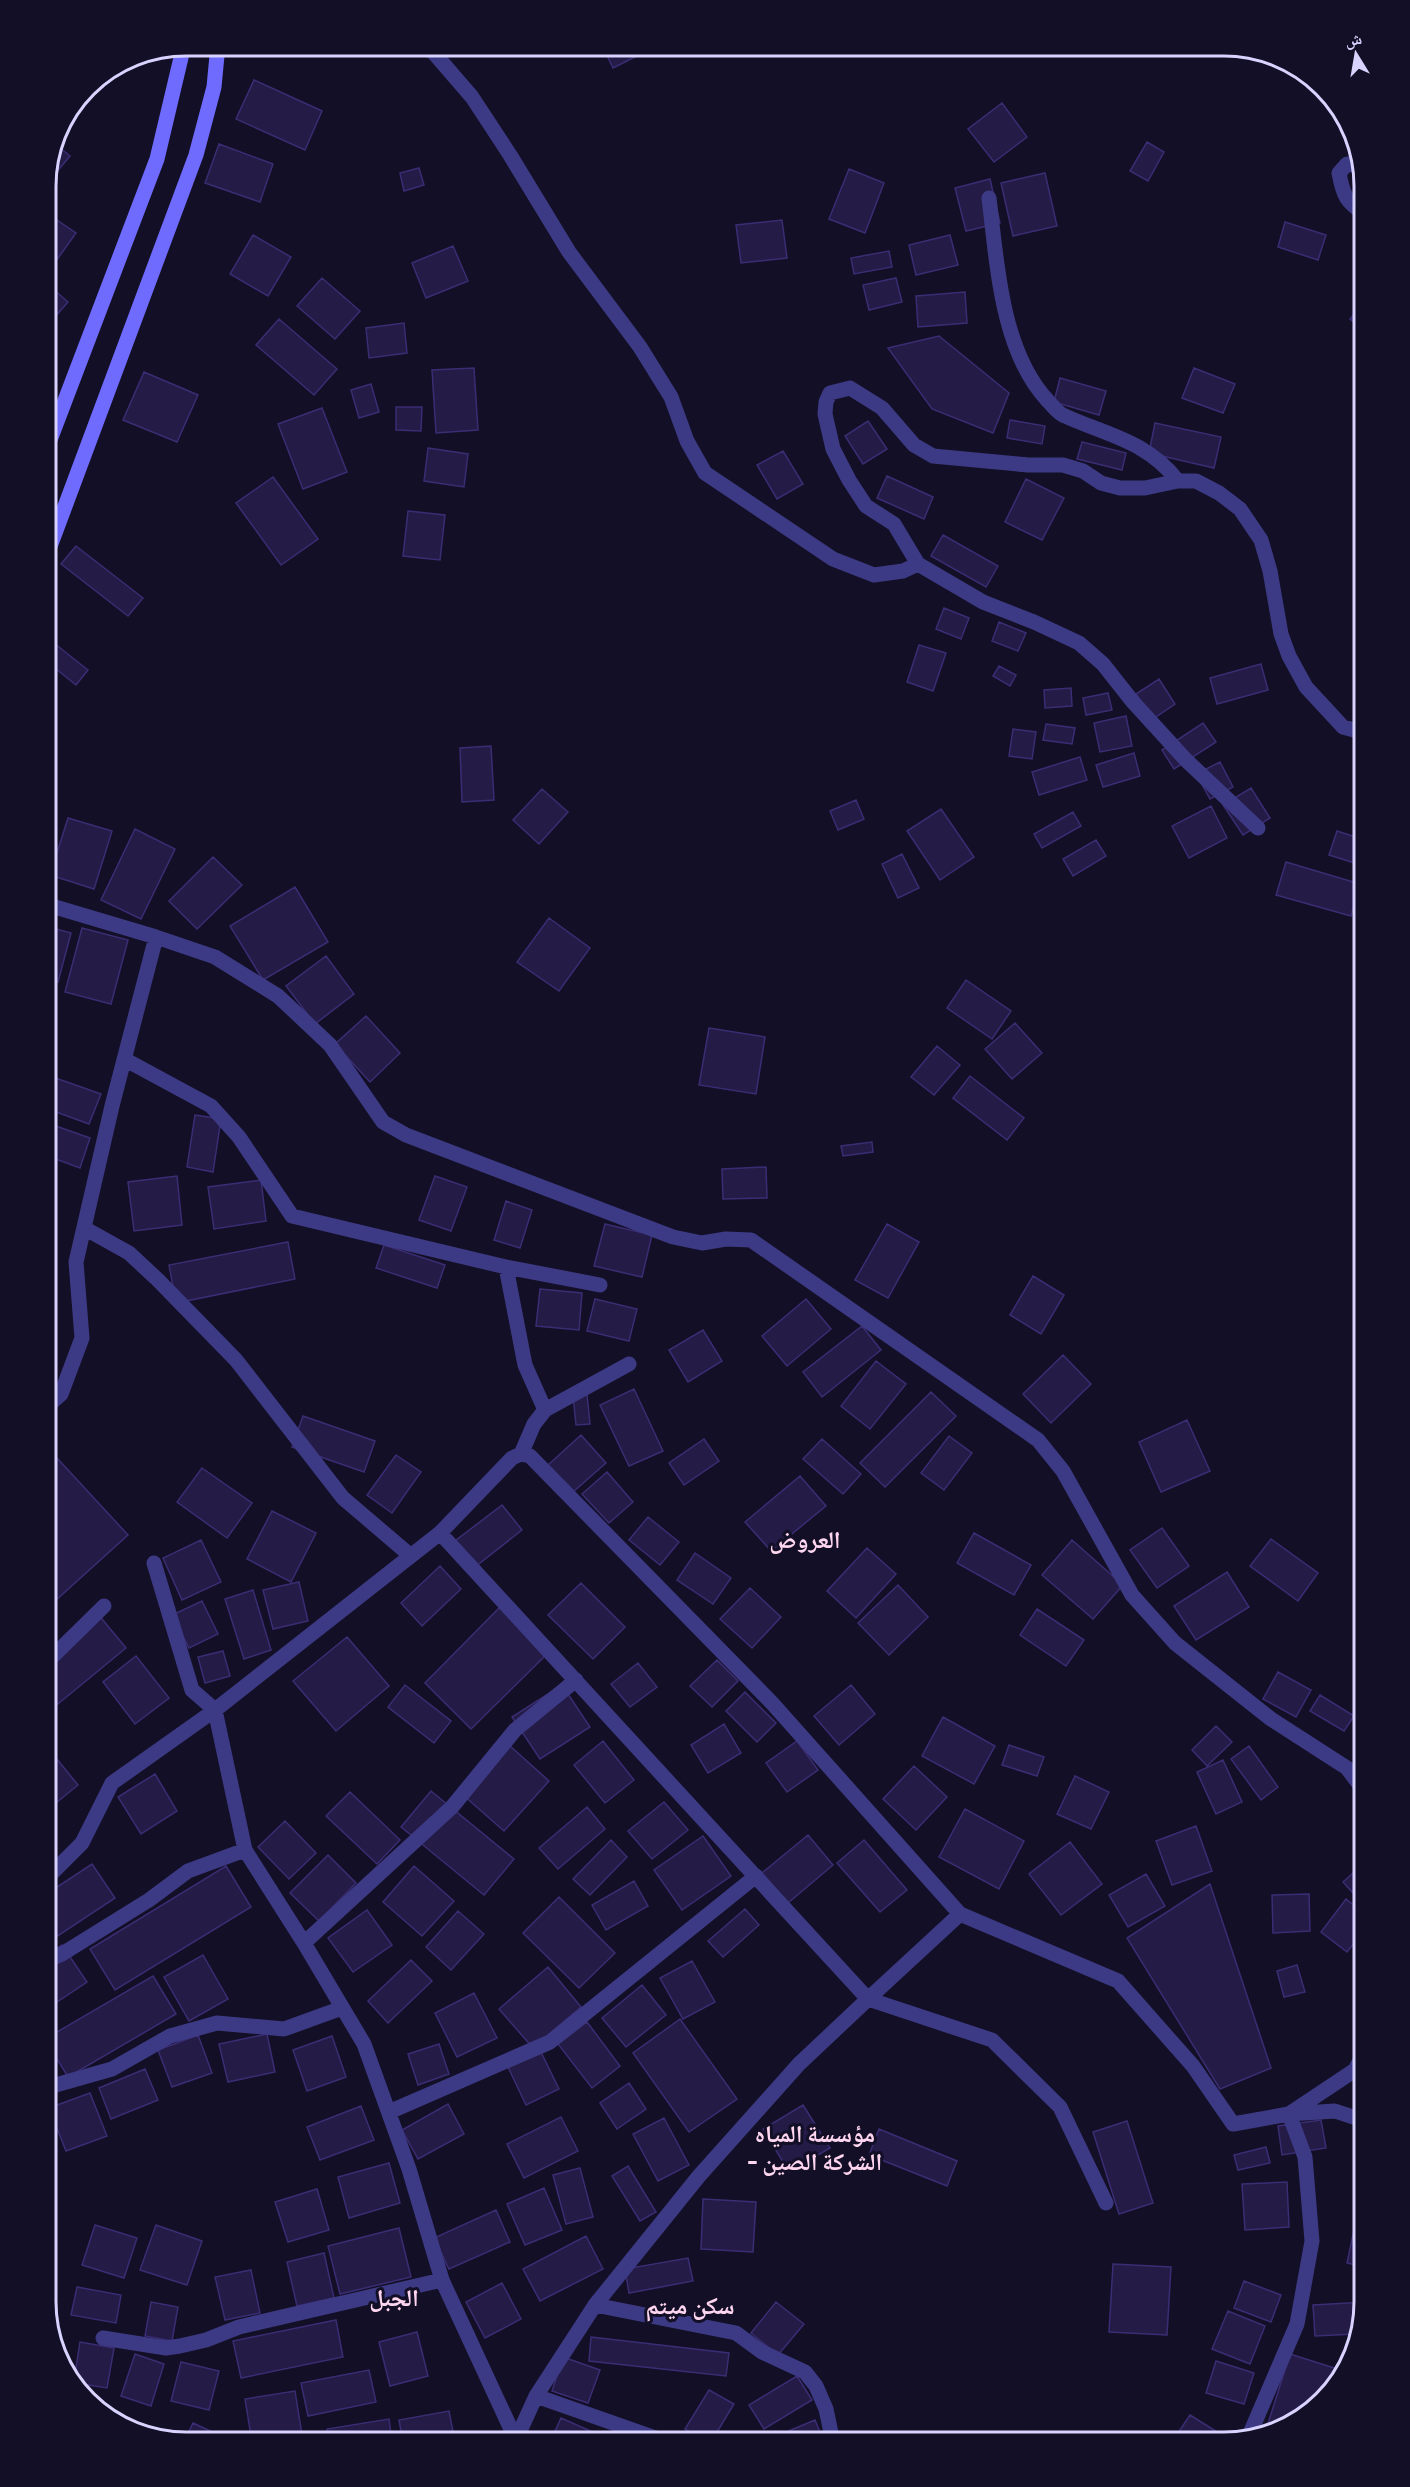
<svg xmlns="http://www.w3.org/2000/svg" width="1410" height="2487" font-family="Barlow,'Noto Naskh Arabic',sans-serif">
<rect width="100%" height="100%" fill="#130f26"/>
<path fill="#241b47" stroke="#3b2d73" stroke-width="1.5" d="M602,45H659L613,68Z
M254,80L322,111L305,150L236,119Z
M1002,103L1027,137L994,162L968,129Z
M53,142L70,156L45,186V177Z
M1147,142L1164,152L1148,181L1130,171Z
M219,144L273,164L260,202L205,183Z
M419,168L424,185L404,191L400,173Z
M849,169L884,183L865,233L829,219Z
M1045,173L1057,226L1013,236L1001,183Z
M990,179L1000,223L966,231L955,188Z
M45,212L76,233L51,268L45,264Z
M782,220L787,258L741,263L736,225Z
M1285,222L1326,235L1318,260L1278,247Z
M253,235L291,257L268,296L230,274Z
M950,235L958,265L916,275L909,245Z
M453,246L468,281L426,298L412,263Z
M889,251L892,267L854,274L851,258Z
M322,278L360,311L335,339L297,306Z
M896,278L902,302L869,310L863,285Z
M45,282L68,302L45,328Z
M965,292L967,323L918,327L916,296Z
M1365,300V330L1350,319Z
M279,319L337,369L314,395L256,345Z
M404,323L407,353L369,358L366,328Z
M939,336L1009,393L993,433L932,409L888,348Z
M474,368L478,430L436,433L432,370Z
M1194,368L1235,384L1223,413L1182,398Z
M144,372L198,395L177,442L123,420Z
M1060,378L1106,391L1099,415L1054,402Z
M371,384L379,412L359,418L351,390Z
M396,407H422L421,431L396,430Z
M322,408L347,472L303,489L278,424Z
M1010,420L1045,426L1042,444L1007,438Z
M868,421L887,449L863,464L845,436Z
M1155,423L1221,437L1214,468L1149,453Z
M1082,442L1126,453L1122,470L1077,459Z
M428,448L468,454L464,487L424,481Z
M783,451L803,484L777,499L757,465Z
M887,476L933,497L924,519L877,498Z
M273,477L318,539L281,565L236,503Z
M1026,479L1064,498L1042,540L1005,522Z
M408,511L445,515L440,560L403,556Z
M943,535L998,566L986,587L931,556Z
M76,546L143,598L128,616L61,564Z
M944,608L969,618L961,639L936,629Z
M999,622L1026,633L1018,651L992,641Z
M45,636L88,670L76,685L45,660Z
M919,645L946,653L933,691L907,682Z
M1261,664L1268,690L1217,704L1210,678Z
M999,666L1016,675L1010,686L993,676Z
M1159,679L1175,704L1153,719L1136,694Z
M1071,688L1072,706L1045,708L1044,690Z
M1108,693L1112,710L1086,715L1083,698Z
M1126,716L1132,746L1100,752L1094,723Z
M1203,723L1216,742L1174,769L1162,750Z
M1046,724L1075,728L1072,744L1043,740Z
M1013,729L1036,732L1032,759L1009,756Z
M491,746L494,800L462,802L460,748Z
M1134,753L1140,776L1103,787L1096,765Z
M1080,757L1087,780L1039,795L1032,772Z
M1220,762L1233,787L1210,799L1196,774Z
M1251,788L1270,818L1243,835L1223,805Z
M542,789L568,812L539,844L513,820Z
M856,800L864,819L838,830L830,811Z
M1211,806L1227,838L1189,858L1172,826Z
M941,809L974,857L940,880L907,831Z
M1073,812L1081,826L1042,848L1034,834Z
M68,818L112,831L94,889L50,875Z
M135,829L175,849L141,919L101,900Z
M1337,831L1365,840V852L1361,865L1329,855Z
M1096,840L1106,856L1073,876L1063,859Z
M902,854L919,888L898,898L882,864Z
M213,857L242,885L197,929L169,901Z
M1286,862L1360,884L1351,916L1276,895Z
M295,887L328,942L263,980L230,926Z
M549,918L590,948L559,991L517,962Z
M45,926L71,933L58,982L45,978Z
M82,928L128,940L111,1004L65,992Z
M326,956L354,994L315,1024L286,986Z
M966,980L1011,1011L992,1039L947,1008Z
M366,1016L400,1053L370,1082L335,1044Z
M1015,1023L1042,1053L1012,1079L985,1049Z
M709,1028L765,1037L756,1094L699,1085Z
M937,1046L960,1065L934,1095L911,1077Z
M47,1075L101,1094L89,1124L45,1108Z
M970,1076L1024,1118L1007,1140L953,1098Z
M195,1115L221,1119L213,1172L187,1167Z
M53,1125L90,1138L80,1168L45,1155V1148Z
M872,1142L873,1152L843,1156L841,1146Z
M766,1167L767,1198L723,1199L722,1169Z
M177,1176L182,1225L134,1231L128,1182Z
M435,1176L467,1187L451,1231L419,1220Z
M261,1180L266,1221L214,1229L208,1187Z
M506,1201L532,1210L520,1248L494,1240Z
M605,1224L652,1235L642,1277L594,1266Z
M887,1224L919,1242L888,1298L855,1280Z
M288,1242L295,1279L176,1303L169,1265Z
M384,1245L445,1265L437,1288L376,1268Z
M1033,1276L1064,1295L1041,1334L1010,1315Z
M540,1289L582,1293L579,1330L536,1326Z
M595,1299L637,1309L629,1341L587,1331Z
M806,1299L831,1329L787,1366L762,1336Z
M862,1326L881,1350L822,1397L803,1372Z
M703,1330L722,1361L688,1382L669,1350Z
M1063,1355L1091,1384L1051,1423L1023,1394Z
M876,1361L906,1384L870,1429L841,1406Z
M634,1389L663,1451L629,1466L600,1405Z
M931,1392L956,1416L885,1487L860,1463Z
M587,1394L590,1424L576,1425L573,1396Z
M303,1416L375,1441L364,1472L292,1447Z
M1187,1420L1210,1471L1161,1492L1139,1442Z
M581,1435L606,1463L573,1492L548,1465Z
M949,1436L972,1453L944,1490L921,1473Z
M704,1439L719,1461L684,1485L669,1463Z
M822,1439L861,1474L843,1494L803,1459Z
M45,1445L128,1535L45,1610Z
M396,1455L421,1472L392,1513L367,1495Z
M202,1468L252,1503L227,1538L177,1502Z
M607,1472L633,1502L609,1523L582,1494Z
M800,1476L826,1506L771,1551L745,1522Z
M502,1505L522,1530L475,1567L455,1541Z
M272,1511L316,1533L291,1582L247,1559Z
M648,1517L679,1542L660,1565L629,1540Z
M1162,1528L1189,1566L1157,1588L1130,1550Z
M974,1533L1031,1565L1014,1595L957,1563Z
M1271,1539L1318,1573L1298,1601L1250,1566Z
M201,1540L221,1582L182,1600L163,1558Z
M1072,1540L1123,1585L1093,1619L1042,1575Z
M867,1548L896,1574L856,1618L827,1591Z
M695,1553L731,1578L713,1604L677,1580Z
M440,1566L461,1589L422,1626L401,1603Z
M1227,1572L1249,1607L1196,1640L1174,1606Z
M299,1582L308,1621L273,1629L263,1590Z
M581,1583L625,1627L593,1659L548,1615Z
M898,1585L928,1617L889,1655L858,1623Z
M750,1588L781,1617L752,1648L720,1619Z
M253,1590L271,1650L244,1659L225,1599Z
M202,1601L218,1634L189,1648L172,1615Z
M500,1607L547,1654L471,1729L425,1683Z
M1037,1609L1084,1640L1066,1666L1020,1635Z
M97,1613L126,1648L53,1708L45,1699V1656Z
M347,1637L389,1686L336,1731L293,1681Z
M223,1651L230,1676L205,1683L198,1657Z
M136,1656L169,1698L135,1724L103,1682Z
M717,1660L738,1681L712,1707L690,1686Z
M638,1663L657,1687L630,1707L611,1684Z
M1278,1672L1311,1690L1296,1717L1263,1699Z
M405,1685L451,1721L434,1743L388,1707Z
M562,1685L590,1727L540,1759L512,1717Z
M851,1685L875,1714L839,1745L814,1716Z
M745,1692L776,1723L757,1742L726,1711Z
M1320,1695L1354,1716L1344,1731L1310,1711Z
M943,1717L995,1746L974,1784L922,1756Z
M724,1724L741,1753L708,1773L691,1745Z
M1216,1726L1232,1742L1207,1766L1192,1750Z
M603,1741L634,1780L605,1803L574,1765Z
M797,1741L818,1770L787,1792L766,1763Z
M509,1745L549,1781L504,1831L463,1795Z
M1009,1745L1044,1757L1037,1776L1002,1765Z
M1249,1746L1278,1787L1261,1800L1231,1759Z
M52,1753L78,1785L45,1812V1758Z
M1223,1760L1242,1802L1216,1814L1197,1772Z
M914,1766L947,1797L916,1830L883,1799Z
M155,1774L177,1811L141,1834L118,1797Z
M1075,1776L1109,1792L1091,1829L1057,1814Z
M431,1791L514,1859L484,1895L401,1827Z
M350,1792L400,1840L377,1864L326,1816Z
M664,1802L688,1830L652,1859L628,1831Z
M587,1807L605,1829L558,1869L539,1848Z
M965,1809L1024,1841L999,1889L939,1857Z
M285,1821L316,1853L289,1879L258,1847Z
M1196,1826L1212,1871L1172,1885L1156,1841Z
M808,1835L833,1865L788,1903L762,1873Z
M703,1836L731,1876L682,1910L654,1870Z
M611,1840L627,1857L590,1895L573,1879Z
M864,1840L907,1890L880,1912L837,1863Z
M1070,1842L1102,1884L1061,1915L1029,1874Z
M328,1855L356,1883L319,1921L290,1893Z
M92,1864L115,1898L50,1941L45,1934V1895Z
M1362,1865L1365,1869V1906L1343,1882Z
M226,1866L251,1907L115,1990L90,1949Z
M414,1866L454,1901L422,1936L383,1902Z
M1146,1874L1165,1906L1128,1927L1109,1895Z
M634,1881L648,1906L606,1930L592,1905Z
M1210,1884L1271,2068L1220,2089L1127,1938Z
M1309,1894L1310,1931L1273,1933L1272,1895Z
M559,1897L615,1953L579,1988L523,1933Z
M1346,1899L1365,1914V1929L1347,1952L1321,1932Z
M745,1909L759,1925L723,1957L708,1941Z
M367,1910L392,1945L353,1972L328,1938Z
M458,1911L484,1934L451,1970L426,1947Z
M62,1945L87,1982L57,2002L45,1985V1956Z
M203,1955L228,1999L189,2021L164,1977Z
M411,1960L432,1981L388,2023L368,2001Z
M692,1961L715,2002L683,2019L660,1978Z
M1297,1965L1305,1992L1284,1997L1277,1971Z
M548,1967L581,2007L533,2048L499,2009Z
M153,1976L176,2014L68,2077L45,2039Z
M642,1985L666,2015L626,2047L602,2018Z
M474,1993L497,2038L457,2057L435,2013Z
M680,2019L737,2099L689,2132L633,2053Z
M587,2022L620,2066L592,2088L558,2044Z
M267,2034L275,2072L228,2082L219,2044Z
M198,2035L212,2073L172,2087L158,2050Z
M332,2036L346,2077L307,2091L293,2050Z
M439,2044L449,2074L418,2085L408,2054Z
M541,2052L559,2089L526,2105L508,2067Z
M145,2069L158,2100L111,2119L99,2088Z
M629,2083L646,2109L617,2129L600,2103Z
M90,2093L107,2136L66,2151L49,2108Z
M448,2104L464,2134L418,2159L402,2130Z
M803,2105L830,2148L789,2172L763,2129Z
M361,2106L374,2140L320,2160L307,2127Z
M561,2117L578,2151L524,2178L507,2144Z
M664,2118L689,2165L658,2181L633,2134Z
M1321,2120L1326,2148L1282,2155L1278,2126Z
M1127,2121L1153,2203L1119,2214L1093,2132Z
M879,2129L957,2161L947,2186L869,2155Z
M1266,2147L1270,2163L1238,2170L1234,2155Z
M389,2163L400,2203L349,2218L338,2177Z
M628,2166L656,2212L640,2221L612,2176Z
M580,2168L593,2217L566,2224L553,2175Z
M1287,2182L1289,2227L1245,2230L1242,2184Z
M544,2188L562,2230L525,2245L507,2204Z
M317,2189L329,2230L288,2242L275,2202Z
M703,2199L756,2202L753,2252L701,2249Z
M496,2210L510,2242L449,2269L434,2238Z
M95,2225L137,2238L124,2278L82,2265Z
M156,2225L202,2241L187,2285L140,2270Z
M399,2228L411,2277L340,2294L328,2246Z
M1354,2230L1365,2232V2267L1347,2263Z
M586,2236L603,2269L540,2301L523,2269Z
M324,2253L334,2298L297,2306L287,2262Z
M688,2258L693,2281L629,2293L625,2269Z
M1113,2264L1171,2267L1167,2335L1109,2332Z
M251,2270L260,2313L225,2320L215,2277Z
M1244,2281L1281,2295L1271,2322L1234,2308Z
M502,2283L521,2319L485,2338L466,2302Z
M77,2287L121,2295L116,2323L71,2315Z
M151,2302L178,2307L172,2341L145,2336Z
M776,2302L804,2324L778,2355L751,2333Z
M1365,2302L1355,2334L1315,2336L1313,2305Z
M1228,2311L1265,2326L1250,2364L1212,2349Z
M336,2320L343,2357L241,2378L233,2341Z
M417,2332L428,2376L390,2386L379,2342Z
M60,2335L64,2369L59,2363L53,2336Z
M591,2337L729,2353L726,2376L589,2361Z
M80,2342L114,2348L107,2388L76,2383L74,2380Z
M135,2354L164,2364L151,2406L121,2396Z
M1290,2354L1344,2371L1342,2379L1286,2428L1265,2433Z
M563,2357L600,2370L588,2403L552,2391Z
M1216,2361L1254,2373L1244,2404L1206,2393Z
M181,2362L219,2371L209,2410L171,2401Z
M369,2370L376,2402L308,2416L301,2383Z
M797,2376L812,2400L764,2429L749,2405Z
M709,2390L734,2404L711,2442H706L685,2429Z
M295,2391L303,2441L252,2442L245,2399Z
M449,2411L455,2442H403L399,2420Z
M1190,2415L1230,2440L1229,2441L1172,2442Z
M561,2418L602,2436L599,2442H550Z
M389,2419L392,2442H329L327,2429Z
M815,2420L824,2442H782L779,2435Z
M193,2423L221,2436L219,2442H184Z"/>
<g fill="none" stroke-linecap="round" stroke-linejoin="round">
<path stroke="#3d3a85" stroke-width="15" d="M422,45L434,53L472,97L510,155L569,252L640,347L671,397L687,441L705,473L833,559L874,575L903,571L918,564
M1361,170L1355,165L1347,164L1339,173C1343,195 1346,202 1365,214
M989,198C997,263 1001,351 1048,401C1053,406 1058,414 1065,416C1109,436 1147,441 1178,481
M1258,828L1186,760L1133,702L1103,664L1079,643L1034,622L983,602L918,564L894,524L866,506L849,480L833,449L825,414L826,402L830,393L850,388L882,408L914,445L933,456L1028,465H1063L1083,471L1101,483L1120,488H1145L1178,481H1196L1219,493L1240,509L1261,540L1270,571L1281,634L1289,656L1306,687L1343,727L1365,733
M45,904L156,937L215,957L278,996L330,1045L383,1122L406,1135L673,1237L702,1243L726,1239L751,1240L1038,1440L1063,1471L1132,1595L1175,1643L1271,1719L1347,1768L1365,1792
M124,1059L211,1106L239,1137L292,1216L506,1267L600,1285
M84,1228L129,1253L158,1280L236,1360L343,1498L411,1556
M506,1267L525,1365L545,1410
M45,1408L61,1394L82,1338L76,1262L112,1106L156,937
M521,1454L530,1456L772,1703L960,1914L1118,1981L1193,2066L1233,2124L1289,2114L1355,2070L1365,2051
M440,1533L868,1999L960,1914
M154,1563L192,1690L215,1710L245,1850L304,1943L364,2044L409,2169L442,2280L516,2440
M45,1664L104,1606
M45,1880L82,1843L112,1783L215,1710L440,1533L512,1458L521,1454L534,1424L545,1410L629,1364
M304,1943L452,1807L515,1730L576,1680
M45,1961L62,1954L149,1900L188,1871L245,1850
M45,2088L112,2069L170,2036L217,2023L284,2029L342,2008
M389,2112L550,2042L756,1876
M595,2305L736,2333L762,2352L805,2372L816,2386L826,2409L833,2442
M103,2338L166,2348L180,2346L206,2340L239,2327L442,2280
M536,2396L667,2442
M1249,2436L1297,2324L1312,2241L1305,2157L1289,2114L1335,2111L1365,2121
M515,2442L536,2396L595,2305L699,2176L799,2064L868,1999L992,2040L1060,2107L1106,2203"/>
<path stroke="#6f6bff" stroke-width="15" d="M45,453L157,159L184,45
M45,560L196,155L214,87L218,45"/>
</g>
<g text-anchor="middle" stroke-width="6" stroke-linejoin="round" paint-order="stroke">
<g font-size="24" font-weight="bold" fill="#ffd6f0" stroke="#130f26">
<text x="805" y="1548">العروض</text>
<text x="815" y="2142">مؤسسة المياه<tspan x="815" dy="28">- الشركة الصين</tspan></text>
<text x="394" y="2306">الجبل</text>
<text x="690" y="2314">سكن ميتم</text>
</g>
</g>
<path d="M0 0H1410V2487H0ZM186 56H1224A130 130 0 0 1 1354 186V2302A130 130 0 0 1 1224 2432H186A130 130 0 0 1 56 2302V186A130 130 0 0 1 186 56Z" fill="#130f26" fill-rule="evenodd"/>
<path fill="none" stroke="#d9d4ff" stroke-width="3" d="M186 56H1224A130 130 0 0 1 1354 186V2302A130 130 0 0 1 1224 2432H186A130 130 0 0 1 56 2302V186A130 130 0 0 1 186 56Z"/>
<g transform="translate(1356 54) rotate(349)" stroke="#130f26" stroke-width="4.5" paint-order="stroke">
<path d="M0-4.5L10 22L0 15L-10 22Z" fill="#d9d4ff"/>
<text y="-9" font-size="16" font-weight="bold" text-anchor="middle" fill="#d9d4ff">ش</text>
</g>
</svg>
